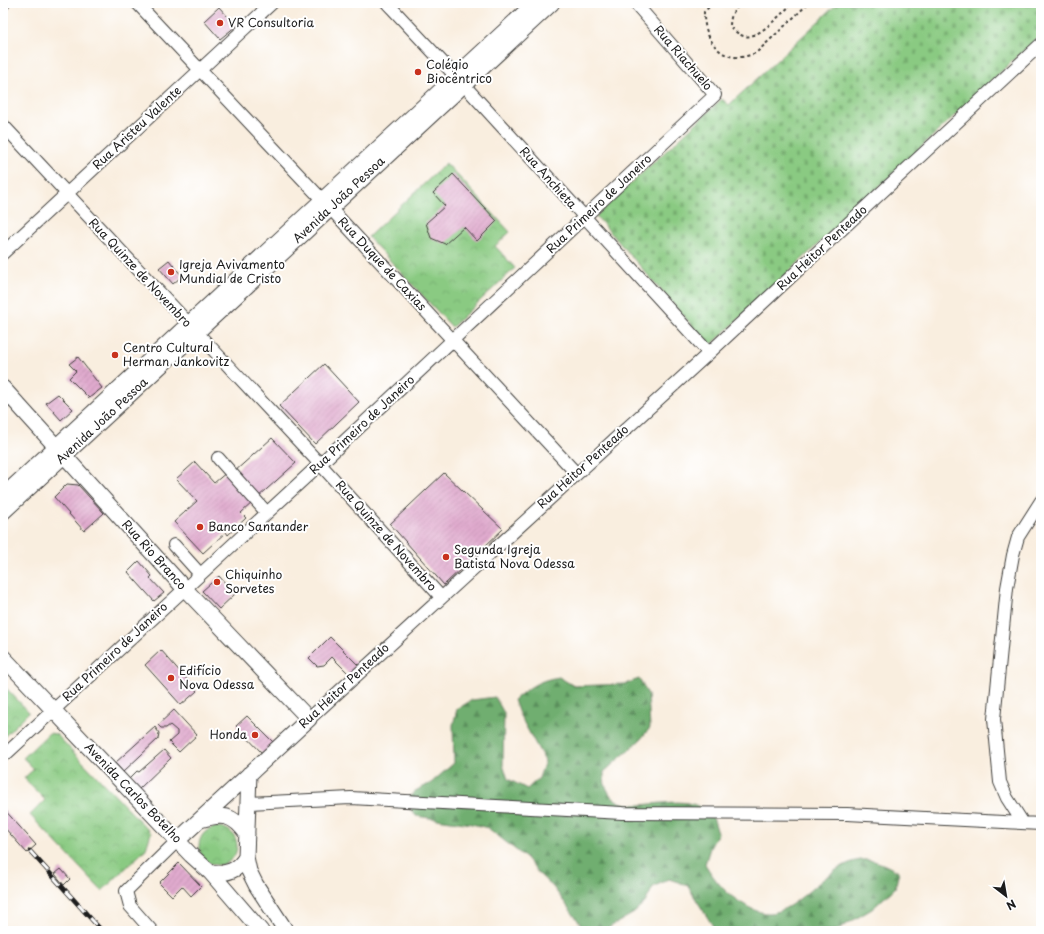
<svg xmlns="http://www.w3.org/2000/svg" width="1044" height="934" font-family="'Playpen Sans',sans-serif">
<defs>
<pattern id="forest-firs" width="22" height="20" patternUnits="userSpaceOnUse"><rect width="22" height="20" fill="#6fae70"/><path d="M5 1l3.5 6h-7zM16 11l3.5 6h-7z" fill="#5a8d5b"/></pattern>
<pattern id="cemetery-stones" width="16" height="16" patternUnits="userSpaceOnUse"><rect width="16" height="16" fill="#8aca82"/><path d="M2 7V4a2 2 0 0 1 4 0v3zM10 15v-3a2 2 0 0 1 4 0v3z" fill="#76ad70"/></pattern>
<pattern id="park-crowns" width="20" height="18" patternUnits="userSpaceOnUse"><rect width="20" height="18" fill="#8aca82"/><path d="M2 6a3 3 0 1 1 6 0M12 15a3 3 0 1 1 6 0" fill="none" stroke="#76ad70"/></pattern>
<pattern id="building-hatch" width="6" height="6" patternUnits="userSpaceOnUse"><rect width="6" height="6" fill="#e0aace"/><path d="M-1 1l2-2M0 6l6-6M5 7l2-2" fill="none" stroke="#c092b0"/></pattern>
</defs>
<rect width="100%" height="100%" fill="#fff"/>
<filter id="ink" filterUnits="userSpaceOnUse"><feTurbulence type="fractalNoise" baseFrequency=".025" numOctaves="2"/><feDisplacementMap in="SourceGraphic" scale="8" xChannelSelector="R" yChannelSelector="G"/><feConvolveMatrix kernelMatrix="1 2 1 2 8 2 1 2 1" color-interpolation-filters="sRGB"/></filter>
<filter id="wash" filterUnits="userSpaceOnUse"><feTurbulence type="fractalNoise" baseFrequency=".012" numOctaves="4" result="noise"/><feDisplacementMap in="SourceGraphic" scale="16" xChannelSelector="R" yChannelSelector="G"/><feGaussianBlur stdDeviation="0.9" result="paint"/><feColorMatrix in="noise" values="0 0 0 0 0 0 0 0 0 0 0 0 0 0 0 0 0 1.4 0 .05"/><feComposite in="paint" operator="in"/></filter>
<g filter="url(#wash)">
<rect width="100%" height="100%" fill="#f9eedf"/>
<path fill="url(#forest-firs)" stroke="#466546" d="M559,677L574,686L625,684L639,679L648,694L650,728L640,740L604,772C604,776 604,783 606,787C621,828 686,780 713,818C715,822 716,828 718,833L710,848L705,864C716,882 727,895 745,905C751,909 760,913 768,913C797,915 832,856 868,860C879,861 889,867 899,872L895,888L872,909L835,931H716L687,885L669,879L653,887L645,903L634,913L603,931L585,930L553,887L539,874L526,858L488,828L472,824L416,816L404,802L415,791L431,783L454,763L453,725L457,709L472,700L495,697L504,713L503,765L508,779L527,789L539,778L545,761L519,714L514,700C529,687 539,680 559,677Z"/>
<path fill="url(#cemetery-stones)" stroke="#53734f" d="M838,3H1041V34L710,346L596,216L722,99L729,105Z"/>
<path fill="url(#park-crowns)" stroke="#53734f" d="M446,163L510,232L495,246L515,268L452,327L368,237Z
M3,685L29,712L3,738Z
M49,733L56,734L151,833L146,849L102,891L30,815L45,800L24,778L34,769L23,758Z
M199 846a19 19 0 1 1 38 0a19 19 0 1 1-38 0Z"/>
<g id="blocks">
<path fill="url(#building-hatch)" d="M219,7L236,26L220,39L204,21Z
M453,174L497,221L477,241L464,227L445,244L431,238L426,223L445,206L433,193Z
M169,260L182,276L173,284L159,268Z
M78,357L102,388L89,398L69,378L76,371L69,364Z
M324,364L359,402L315,444L279,406Z
M58,394L73,409L61,420L46,403Z
M272,438L296,463L257,498L234,472Z
M195,462L214,483L227,472L254,501L241,513L246,518L228,535L226,532L203,553L174,522L197,501L176,479Z
M444,473L503,529L444,585L390,524Z
M67,484L78,485L104,513L84,531L54,497Z
M139,561L152,576L150,578L164,593L154,601L128,572Z
M219,576L235,594L219,609L202,591Z
M330,637L359,666L350,675L332,657L324,665L317,666L309,658Z
M161,650L197,691L181,705L145,665Z
M174,710L197,735L179,752L169,742L177,735V731L170,725L166,728H161L158,725Z
M247,716L274,743L263,754L236,726Z
M155,727L159,733L158,739L123,772L115,763Z
M164,750L171,758L139,789L129,779L137,771L139,772Z
M3,808L36,845L27,853L3,826Z
M179,863L201,886L191,896L182,886L172,896L159,883Z
M61,869L70,879L64,885L55,874Z"/>
</g>
</g>
<g filter="url(#ink)">
<use href="#blocks" fill-opacity="0" stroke="#3d3c39" stroke-width="1"/>
<g fill="none" stroke-linecap="round" stroke-linejoin="round">
<g stroke="#3d3c39" stroke-width="14">
<path id="minor" d="M137,3L330,208L576,473
M387,3L463,84L709,353
M3,4L4,3
M3,125L320,464L441,597
M3,253L272,3
M218,458L267,513
M174,545L200,574
M309,719L709,353L1041,44
M7,753L320,464L715,95L635,3
M248,803L351,798L622,813L847,814L1041,824
M1023,823L1007,798L1000,782L994,719L1007,588L1013,555L1018,537L1041,501
M152,931L130,906L126,891L178,840"/>
</g>
<g stroke="#3d3c39" stroke-width="17">
<path id="major" d="M3,388L184,588L309,719L178,840
M3,496L535,3
M3,512L552,3
M3,657L191,855L211,873L261,931
M249,774L246,857L249,871L256,885L286,931
M200,820C222,813 233,814 247,834
M211,873C227,874 238,871 246,857"/>
</g>
<path stroke="#3d3c39" stroke-width="2" stroke-dasharray="3 3" stroke-linecap="butt" d="M713,3L704,12C703,31 714,55 735,57C742,58 750,55 756,53L809,3
M743,3C733,9 730,16 730,27C736,32 742,38 750,36C763,34 783,12 793,3"/>
<use href="#minor" stroke="#fff" stroke-width="12"/>
<use href="#major" stroke="#fff" stroke-width="15"/>
<g stroke="#1c1c1c" stroke-width="4.5">
<path id="rail" d="M30,851L102,931"/>
</g>
<use href="#rail" stroke="#fff" stroke-width="3" stroke-dasharray="9" stroke-linecap="butt"/>
</g>
</g>
<g fill="#c8321e" stroke="#fff" stroke-width="1.5">
<circle cx="220" cy="23" r="4"/>
<circle cx="418" cy="72" r="4"/>
<circle cx="171" cy="272" r="4"/>
<circle cx="115" cy="355" r="4"/>
<circle cx="200" cy="527" r="4"/>
<circle cx="446" cy="557" r="4"/>
<circle cx="217" cy="582" r="4"/>
<circle cx="171" cy="678" r="4"/>
<circle cx="255" cy="735" r="4"/>
</g>
<g text-anchor="middle" stroke-width="4" stroke-linejoin="round" paint-order="stroke">
<g font-size="12" fill="#1c1c1c" stroke="#fff" text-anchor="start">
<text x="228" y="27">VR Consultoria</text>
<text x="426" y="69">Colégio<tspan x="426" dy="14">Biocêntrico</tspan></text>
<text x="179" y="269">Igreja Avivamento<tspan x="179" dy="14">Mundial de Cristo</tspan></text>
<text x="123" y="352">Centro Cultural<tspan x="123" dy="14">Herman Jankovitz</tspan></text>
<text x="208" y="531">Banco Santander</text>
<text x="454" y="554">Segunda Igreja<tspan x="454" dy="14">Batista Nova Odessa</tspan></text>
<text x="225" y="579">Chiquinho<tspan x="225" dy="14">Sorvetes</tspan></text>
<text x="179" y="675">Edifício<tspan x="179" dy="14">Nova Odessa</tspan></text>
<text x="247" y="739" text-anchor="end">Honda</text>
</g>
<g font-size="12" fill="#1c1c1c" stroke="#fff">
<text transform="translate(683 58) rotate(49)" y="4">Rua Riachuelo</text>
<text transform="translate(137 128) rotate(-43)" y="4">Rua Aristeu Valente</text>
<text transform="translate(548 178) rotate(48)" y="4">Rua Anchieta</text>
<text transform="translate(339 200) rotate(-43)" y="4">Avenida João Pessoa</text>
<text transform="translate(599 204) rotate(-43)" y="4">Rua Primeiro de Janeiro</text>
<text transform="translate(822 248) rotate(-43)" y="4">Rua Heitor Penteado</text>
<text transform="translate(382 264) rotate(47)" y="4">Rua Duque de Caxias</text>
<text transform="translate(140 273) rotate(47)" y="4">Rua Quinze de Novembro</text>
<text transform="translate(102 421) rotate(-43)" y="4">Avenida João Pessoa</text>
<text transform="translate(362 425) rotate(-43)" y="4">Rua Primeiro de Janeiro</text>
<text transform="translate(583 467) rotate(-42)" y="4">Rua Heitor Penteado</text>
<text transform="translate(386 536) rotate(48)" y="4">Rua Quinze de Novembro</text>
<text transform="translate(154 555) rotate(48)" y="4">Rua Rio Branco</text>
<text transform="translate(115 652) rotate(-43)" y="4">Rua Primeiro de Janeiro</text>
<text transform="translate(344 686) rotate(-43)" y="4">Rua Heitor Penteado</text>
<text transform="translate(133 793) rotate(46)" y="4">Avenida Carlos Botelho</text>
</g>
</g>
<rect width="1044" height="934" fill="none" stroke="#fff" stroke-width="16"/>
<g transform="translate(1006 896) rotate(149)" stroke="#ffffff" stroke-width="3" paint-order="stroke">
<path d="M0-3L7 15L0 10L-7 15Z" fill="#1c1c1c"/>
<text y="-6" font-size="11" font-weight="bold" text-anchor="middle" fill="#1c1c1c">N</text>
</g>
</svg>
